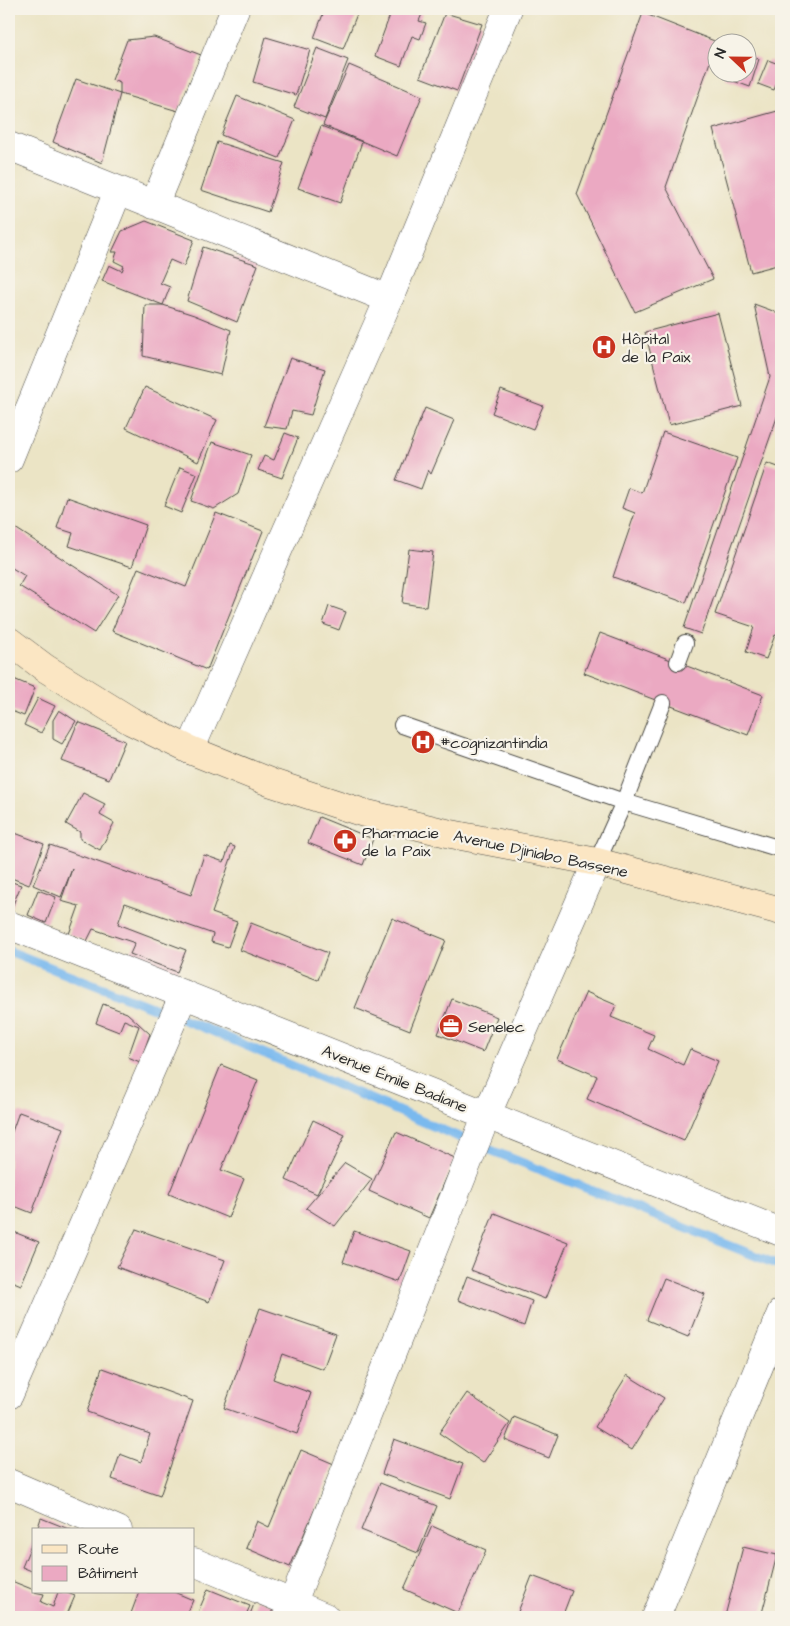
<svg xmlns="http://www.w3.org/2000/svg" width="790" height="1626" font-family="'Architects Daughter',sans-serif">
<rect width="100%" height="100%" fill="#f7f3e8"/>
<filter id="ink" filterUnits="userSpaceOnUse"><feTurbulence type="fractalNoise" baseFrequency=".02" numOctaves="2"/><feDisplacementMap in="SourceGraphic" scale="10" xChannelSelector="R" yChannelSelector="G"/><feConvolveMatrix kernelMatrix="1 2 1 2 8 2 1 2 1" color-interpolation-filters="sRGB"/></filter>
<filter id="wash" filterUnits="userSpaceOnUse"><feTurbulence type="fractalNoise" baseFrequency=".0096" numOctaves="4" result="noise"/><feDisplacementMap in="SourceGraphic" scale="20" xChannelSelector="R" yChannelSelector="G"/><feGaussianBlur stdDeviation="1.12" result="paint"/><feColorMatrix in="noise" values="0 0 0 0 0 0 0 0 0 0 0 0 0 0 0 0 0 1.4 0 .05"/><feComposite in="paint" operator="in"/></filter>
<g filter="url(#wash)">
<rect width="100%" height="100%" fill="#ebe4c5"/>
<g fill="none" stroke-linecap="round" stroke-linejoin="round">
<path stroke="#7ab9ee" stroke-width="9" d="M9,951L212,1031L468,1141L781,1266"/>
</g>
<g id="blocks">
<path fill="#eba9c2" d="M325,9H359L343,49L314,38Z
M376,9H409L422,14L419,21L426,23L420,39L412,36L401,66L375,56L390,15Z
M445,13L482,24L457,91L420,77Z
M643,13L717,42L666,187L713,279L635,312L577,194Z
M154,37L201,55L178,111L120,94L102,163L53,142L76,79L120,94V83L112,80L127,40Z
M266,37L310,50L296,95L253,82Z
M317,48L348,60L325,119L294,107Z
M748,55L759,59L750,87L725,78L727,72H748Z
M768,60L781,65V72L774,90L758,84Z
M349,65L422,96L397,156L323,125Z
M237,96L295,120L279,158L221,135Z
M781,110V264L751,272L713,129Z
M321,126L362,142L340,203L298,188Z
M217,142L284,163L268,212L201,190Z
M146,221L194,240L184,266L170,260L160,283L170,287L163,305L102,281L109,265L122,271L124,266L114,261L117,252H112L122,231Z
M203,247L258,265L237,322L187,301Z
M754,304L781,314V406L701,634L684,628L770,377Z
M145,305H163L194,315L231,330L221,375L143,356Z
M718,313L742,406L669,425L645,332Z
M290,358L325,369L311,415L292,411L287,429L264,426Z
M145,387L217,420L198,462L126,428Z
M501,390L543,406L533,429L492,413Z
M425,408L454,420L431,474L428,470L421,489L396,480Z
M663,432L737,458L686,603L613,577L635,513L622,508L629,488L642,493Z
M285,433L298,438L282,478L258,470L264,456L274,460Z
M212,442L251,455L238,494L214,509L191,501Z
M767,463L781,468V637L775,635L766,659L746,652L754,627L715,614Z
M180,467L197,474L181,513L164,506Z
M67,497L146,525L132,567L69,546L73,533L57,528Z
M216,513L263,531L207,670L112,631L138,568L186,587Z
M9,524L118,595L94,633L19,586L25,576L9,566Z
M409,549L433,552L426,607L402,603Z
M329,606L346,612L339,630L323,624Z
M600,633L763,695L748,735L584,673Z
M9,677L35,688L24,716L9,710Z
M38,698L55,706L41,733L24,725Z
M59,710L76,721L62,744L53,739V720Z
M78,722L125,741L109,779L62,761Z
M83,793L105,804L100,815L114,823L100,850L80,839V832L66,824Z
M319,817L373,839L363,865L308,843Z
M15,833L44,844L29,885L9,877V850Z
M50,845L191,895L204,855L224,862L230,845L235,847L212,913L237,922L228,947L211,942L213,934L125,903L118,924L186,950L177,972L130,954L135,943L93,929L87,941L69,934L79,906L61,901L72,869L61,897L33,885Z
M9,881L21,885L12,907L9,905Z
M38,890L56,897L46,923L28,915Z
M392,918L446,940L410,1030L355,1008Z
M251,923L328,953L318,980L240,950Z
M586,992L616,1005L611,1017L654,1035L648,1049L683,1065L690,1049L718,1061L684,1141L587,1099L597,1076L557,1059Z
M452,999L497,1017L483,1052L438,1034Z
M103,1004L127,1013L150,1034L140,1062L128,1057L139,1026L124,1020L119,1032L96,1023Z
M221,1065L258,1080L221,1170L244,1179L228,1218L169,1194Z
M19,1112L63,1128L32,1213L9,1204V1140Z
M313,1120L345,1135L317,1194L286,1180Z
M396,1132L455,1158L429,1218L369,1191Z
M345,1163L372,1179L335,1226L306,1208Z
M494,1213L568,1242L545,1299L471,1270Z
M136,1229L225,1260L209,1302L117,1267Z
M9,1230L39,1242L21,1285L9,1280Z
M354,1231L411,1251L400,1282L343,1262Z
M467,1276L532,1301L524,1326L458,1300Z
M664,1278L705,1294L688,1337L647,1320Z
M260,1308L336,1334L323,1369L282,1354L273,1379L311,1393L297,1434L224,1408Z
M102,1368L193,1401L160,1496L112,1479L120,1454L141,1462L150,1434L87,1412Z
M627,1375L664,1398L632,1450L595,1427Z
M467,1393L510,1423L483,1463L439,1433Z
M514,1417L558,1435L549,1458L505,1440Z
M394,1439L463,1464L450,1499L382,1474Z
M301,1450L334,1464L290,1567L246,1548L257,1521L269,1527Z
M380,1483L437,1506L418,1553L361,1530Z
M41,1518L71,1530H37Z
M432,1526L486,1550L458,1613L404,1589Z
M34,1538V1572L22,1567Z
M743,1547L777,1555L761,1617H731L725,1616Z
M532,1576L572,1591L562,1617H516Z
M9,1580L34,1590V1592L44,1594L41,1602L53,1607L58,1592H65L75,1596L66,1617H9Z
M208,1589L250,1606L245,1617H196Z
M139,1592H174L193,1600L186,1617H133L130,1616Z
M256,1599L274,1606L270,1617H249Z"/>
</g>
</g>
<g filter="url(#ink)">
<use href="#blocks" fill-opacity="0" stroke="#484742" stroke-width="1"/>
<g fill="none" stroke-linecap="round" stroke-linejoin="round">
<g stroke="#484742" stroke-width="18">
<path id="lane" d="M678,662L685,643
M402,725L624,802L781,849
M597,862L624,802L663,703"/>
</g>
<g stroke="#484742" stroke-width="29">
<path id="street" d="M9,146L389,299
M154,205L235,9
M9,459L118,191
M190,750L389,299L508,9
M9,925L781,1232
M9,1395L184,994
M9,1483L118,1530
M194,1562L325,1617
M287,1617L487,1114L597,862
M656,1617L781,1313"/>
</g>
<g stroke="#484742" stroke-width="29">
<path id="secondary" d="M9,641L45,668L131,721L190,750L272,783L364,813L451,834L597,862L781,911"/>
</g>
<use href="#lane" stroke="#fff" stroke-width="16"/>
<use href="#street" stroke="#fff" stroke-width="28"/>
<use href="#secondary" stroke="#fbe6c3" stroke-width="28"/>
</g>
</g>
<defs>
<g id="hospital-disc" transform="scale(1.25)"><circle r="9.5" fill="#c8321e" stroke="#f7f3e8"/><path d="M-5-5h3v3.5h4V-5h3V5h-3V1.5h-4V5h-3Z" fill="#fff"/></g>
<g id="pharmacy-disc" transform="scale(1.25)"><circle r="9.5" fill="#c8321e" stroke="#f7f3e8"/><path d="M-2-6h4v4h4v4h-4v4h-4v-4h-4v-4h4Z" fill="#fff"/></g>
<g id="office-disc" transform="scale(1.25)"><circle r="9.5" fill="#c8321e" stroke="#f7f3e8"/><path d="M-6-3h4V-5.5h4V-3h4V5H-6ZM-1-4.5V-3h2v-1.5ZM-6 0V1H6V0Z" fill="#fff"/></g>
</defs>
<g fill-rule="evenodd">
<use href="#hospital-disc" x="604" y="347"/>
<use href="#hospital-disc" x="423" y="742"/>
<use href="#pharmacy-disc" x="345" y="841"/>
<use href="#office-disc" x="451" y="1026"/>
</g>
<g text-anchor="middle" stroke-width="4.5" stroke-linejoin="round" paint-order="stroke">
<g font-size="16" fill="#2b2b2b" stroke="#f7f3e8" text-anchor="start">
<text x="622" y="344">Hôpital<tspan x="622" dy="18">de la Paix</tspan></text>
<text x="440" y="748">#cognizantindia</text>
<text x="362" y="838">Pharmacie<tspan x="362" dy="18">de la Paix</tspan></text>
<text x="468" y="1032">Senelec</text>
</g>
<g font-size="16" fill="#2b2b2b" stroke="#f7f3e8">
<text transform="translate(541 853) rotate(12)" y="6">Avenue Djiniabo Bassene</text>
<text transform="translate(395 1078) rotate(22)" y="6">Avenue Émile Badiane</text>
</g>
</g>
<rect width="790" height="1626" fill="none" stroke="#f7f3e8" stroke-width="30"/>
<rect x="32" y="1528" width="162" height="65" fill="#f7f3e8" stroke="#a5a39c"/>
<rect x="42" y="1545" width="25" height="8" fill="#fbe6c3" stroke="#a5a39c"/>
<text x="78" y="1554" font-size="15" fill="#2b2b2b">Route</text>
<rect x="42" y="1566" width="25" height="15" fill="#eba9c2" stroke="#a5a39c"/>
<text x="78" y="1578" font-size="15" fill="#2b2b2b">Bâtiment</text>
<g transform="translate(732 58) rotate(292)"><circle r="24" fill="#f7f3e8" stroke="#a5a39c"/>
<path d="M0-4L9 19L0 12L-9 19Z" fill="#c8321e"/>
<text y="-8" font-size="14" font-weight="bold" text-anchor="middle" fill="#2b2b2b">N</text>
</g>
</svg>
